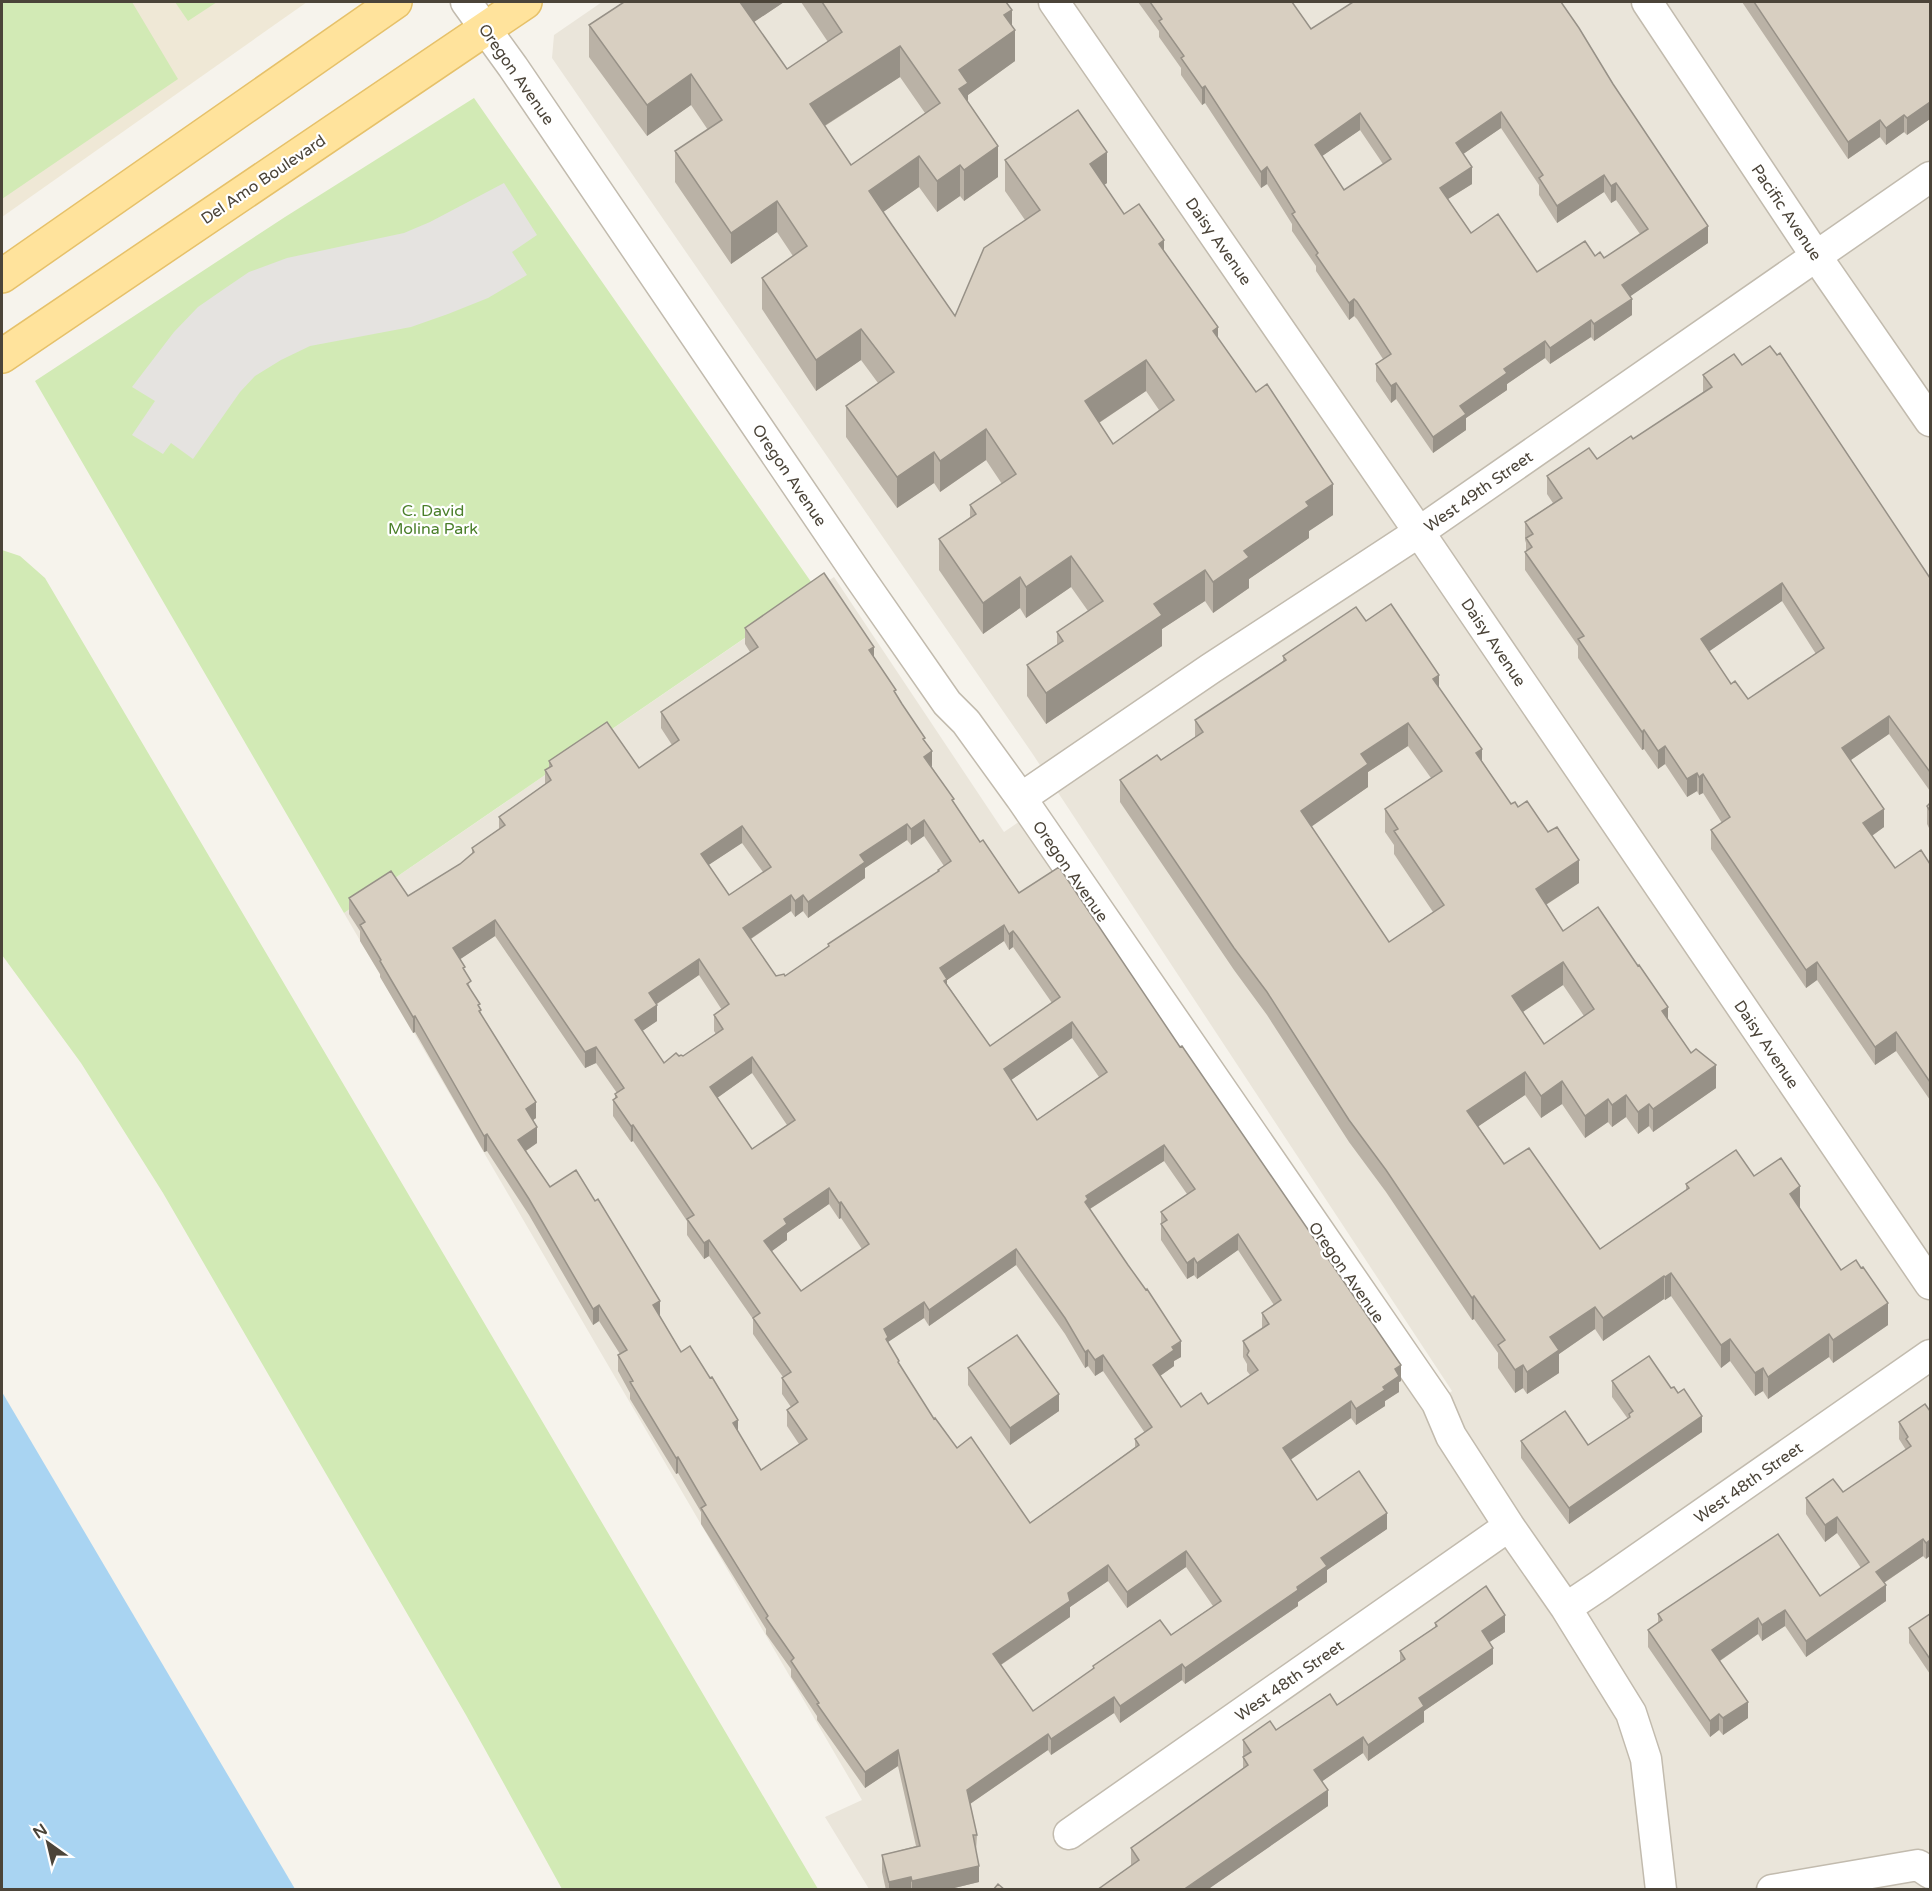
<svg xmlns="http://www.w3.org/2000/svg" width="1932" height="1891" font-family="'Varela Round',sans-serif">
<rect width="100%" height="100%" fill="#f6f3ec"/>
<path fill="#eae5da" d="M602,2H1930V1889H869L825,1817L862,1800L344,913L834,577L1004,832L1023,819L1430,1408L1452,1391L1032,753L552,58L554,35Z"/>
<path fill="#efe8d6" d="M2,2H307L2,217Z"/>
<path fill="#d2eab5" d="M2,2H132L178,79L2,199Z
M175,2H217L188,21Z
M474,98L816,589L344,913L35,381L285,217Z
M2,550L20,556L45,578L818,1889H562L466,1715L163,1193L81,1063L2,955Z"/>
<path fill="#e5e3e0" d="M504,183L537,235L512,252L527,275L488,298L448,314L411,327L310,346L281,360L255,376L240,392L193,459L171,443L163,454L132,435L155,401L132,387L174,332L198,307L224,289L249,272L287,258L404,233L430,222Z"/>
<path fill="#a9d4f2" d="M2,1392L285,1872L295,1889H2Z"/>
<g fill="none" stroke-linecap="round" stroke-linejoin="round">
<g stroke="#c2bbae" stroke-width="33">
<path id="minor" d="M466,2L513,67L860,578L947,703L966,722L1021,798L1437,1403L1451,1436L1509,1526L1566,1608L1631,1713L1646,1759L1661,1890
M1054,2L1419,532L1930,1284
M1647,2L1816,256L1930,421
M1021,798L1210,669L1419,532L1930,177
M1566,1608L1599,1586L1930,1355
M1069,1834L1509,1526
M1772,1890L1918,1865L1930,1873"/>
</g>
<g stroke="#e6c16a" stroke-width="36">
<path id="primary" d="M2,276L395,2
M2,356L525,2"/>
</g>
<use href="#minor" stroke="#fff" stroke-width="30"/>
<use href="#primary" stroke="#ffe39c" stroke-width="33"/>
</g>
<path fill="#bab2a6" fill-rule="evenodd" d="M624,2H784L754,22L787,69L828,42L801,2H977L1012,25L1015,61L968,95V102L998,177L964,201L960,196L937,212L919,187L883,212L955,316L1025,220L1005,191V160L1107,183L1104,185L1124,214L1164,251L1218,338L1333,515L1309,531V538L1249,579V588L1213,613L1205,601L1162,629V646L1046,724L1027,696V665L1057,645V632L1088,611L1071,587L1026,618L1020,608L983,634L939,570V539L970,517V505L1002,484L986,460L940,492L934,483L897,508L846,437V406L878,383L861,360L816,391L762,309V278L793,256L777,232L731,264L675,182V151L708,130L691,105L647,136L589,57V25ZM900,77L925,113L851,165L825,126ZM1146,391L1159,410L1113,444L1099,423Z
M1138,2H1292L1311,29L1353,2L1708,243L1630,296L1632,315L1594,341L1591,337L1550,364L1545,358L1507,384V390L1466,418V430L1433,453L1396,399L1391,403L1376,381V364L1383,359L1357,319L1354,316L1349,320L1316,271V266L1292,231V224L1267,184L1261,188L1205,103L1202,105L1181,75V68L1159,37V31ZM1501,128L1539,185V195L1557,223L1604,192L1611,203L1616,200L1640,234L1604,258L1595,256L1537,272L1471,233L1448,199L1472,184L1463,154ZM1360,130L1383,164L1344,190L1322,156Z
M1742,2H1930V119L1907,135L1904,132L1886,145L1880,137L1848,159Z
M1742,365L1930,578V791L1889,734L1851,760L1884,827L1872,836L1895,868L1930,864V1100L1896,1051L1875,1065L1817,980L1806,988L1711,849V830L1722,823L1703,793L1699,795L1697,791L1687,797L1665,764L1658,769L1644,749L1642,750L1578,658V646L1525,570V552L1526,551V543L1525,540V522L1553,503L1547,494V476L1597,459L1633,439L1703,392V375ZM1782,601L1816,654L1748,699L1731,684L1709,651Z
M1366,621L1439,688L1482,761L1511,804L1579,883L1546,905L1563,931L1668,1021L1716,1088L1653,1132L1649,1126L1638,1134L1626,1117L1612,1127L1608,1122L1585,1138L1562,1104L1541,1118L1525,1095L1478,1126L1504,1164L1600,1249L1686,1190V1184L1754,1176L1800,1209L1841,1270L1888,1325L1833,1363L1829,1357L1768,1399L1763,1391L1755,1396L1730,1361L1721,1368L1671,1296L1665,1300L1664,1299L1603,1341L1595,1329L1559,1354V1373L1527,1394L1523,1388L1515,1393L1498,1368V1353L1474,1319L1472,1320L1386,1192L1349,1142L1267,1015L1234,970L1120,802V780L1161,760L1195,738V720L1283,661V656ZM1408,746L1431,778L1385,809V832L1394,845V854L1433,912L1389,942L1311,826L1368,787V772ZM1563,985L1584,1016L1544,1044L1523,1012Z
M745,628L874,657L902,704L925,742L932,767L954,803L980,842L1019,893L1401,1381L1399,1382V1392L1385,1401V1406L1356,1425L1351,1418L1290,1459L1317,1500L1387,1529L1327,1570V1582L1298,1602V1606L1185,1684L1182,1680L1120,1723L1114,1713L1051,1755L1048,1750L970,1804L977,1835L976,1851L979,1882L946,1890H886L882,1872V1855L916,1846L898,1766L865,1788L817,1720V1716L791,1677V1669L766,1634V1629L701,1524V1512L678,1473L676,1474L630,1399V1393L618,1371V1355L620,1354L599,1321L593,1325L529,1215L487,1151L484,1152L415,1032L413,1033L380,977V974L360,941V931L349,914V898L408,896L460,864L472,855V848L499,829V817L545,784V770L549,768V761L639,768L672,745L661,728V712L750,652L745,644ZM924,836L944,866L938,870V872L828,944V947L785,976H776L751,939L791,911L795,917L803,911L808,918L865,878V868L907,840L911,845ZM742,843L763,872L729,895L708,865ZM495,936L585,1068L596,1063L617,1093L615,1094V1099L613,1100V1116L631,1142L633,1141L687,1221V1235L704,1259L709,1256L753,1319V1334L783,1377L782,1378V1394L791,1407L787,1410V1426L799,1444L761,1470L738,1432L681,1352L660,1316L550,1187L526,1151L537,1143L533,1120L536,1118L481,1015L480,1008L471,990L460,959ZM1004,941L1009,950L1013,947L1052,1003L990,1046L947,984V980ZM699,975L722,1010L714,1015V1031L716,1034L683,1056H679L664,1063L642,1031L657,1021V1004ZM1072,1038L1099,1077L1037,1120L1011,1080ZM752,1073L787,1125L752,1149L717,1098ZM1164,1161L1187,1194L1161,1212V1240L1187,1279L1194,1275L1197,1279L1238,1250L1274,1305L1262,1313V1329L1243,1341V1357L1247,1364V1371L1250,1375L1208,1404L1181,1407L1160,1376L1174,1366V1361L1181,1357L1090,1209ZM829,1204L839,1219L841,1218L862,1249L801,1291L771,1251L787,1240V1233ZM1016,1265L1065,1334L1085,1368L1088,1366L1095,1376L1103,1371L1145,1433L1135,1439V1447L1030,1523L957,1448L934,1419L899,1365L888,1343V1342L924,1318L929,1326ZM1186,1567L1213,1606L1171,1635L1093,1666V1669L1033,1711L1001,1665L1070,1617V1607L1108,1581L1127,1608Z
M1930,803V830L1927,824V806Z
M968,1368L1059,1411L1010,1445L968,1385Z
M1612,1381L1702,1432L1569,1524L1521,1458V1441L1588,1445L1628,1419L1612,1397Z
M1930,1411L1926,1559L1923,1556L1884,1583L1886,1601L1806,1657L1785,1626L1762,1641L1758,1634L1720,1661L1748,1718L1723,1735L1719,1730L1710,1737L1648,1647V1630L1658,1623V1614L1820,1596L1861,1568L1837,1533L1825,1542L1806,1514V1498L1843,1492L1906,1450L1899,1439V1422Z
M1930,1614V1674L1909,1643V1628Z
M1435,1623L1505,1632L1489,1642L1493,1664L1424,1711V1722L1368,1761L1363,1753L1322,1781L1328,1806L1207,1890H1097L1131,1866V1848L1243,1769V1740L1276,1730L1337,1705L1400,1662V1651L1435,1627Z"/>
<path fill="#979187" d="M739,2H784L739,32Z
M1012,10V32L1015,30V61L968,95V114L959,120V70L1004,15Z
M900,46V77L810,135V104Z
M691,74V105L647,136V105Z
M1205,86V103L1202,105V88Z
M1930,102V119L1907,135V118Z
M1501,112V128L1456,159V143Z
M1360,113V130L1315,161V145Z
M1904,115V132L1886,145V128Z
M1880,120V137L1848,159V142Z
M998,146V177L964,201V170Z
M1107,152V183L1090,195V164Z
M919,156V187L869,222V191Z
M960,165V196L937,212V181Z
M1267,167V184L1261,188V172Z
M1472,167V184L1440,204V188Z
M1604,175V192L1557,223V206Z
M1616,183V200L1611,203V186Z
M777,201V232L731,264V233Z
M1708,226V243L1622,302V285Z
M1164,240V271L1159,244Z
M1354,299V316L1349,320V303Z
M1632,299V315L1594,341V324Z
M1591,320V337L1550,364V348Z
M1218,327V359L1213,331Z
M861,329V360L816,391V360Z
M1545,341V358L1507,384V390L1466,418V430L1433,453V437L1460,406L1504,369Z
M1146,360V391L1085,432V401Z
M1396,383V399L1391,403V386Z
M986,429V460L940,492V461Z
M934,452V483L897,508V477Z
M1333,484V515L1309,531V538L1249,579V588L1213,613V582L1244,551L1306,502Z
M1071,556V587L1026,618V587Z
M1205,570V601L1162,629V646L1046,724V693L1154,604Z
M1020,577V608L983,634V603Z
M1782,583V601L1701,657V639Z
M874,647V663L869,650Z
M1439,675V698L1433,679Z
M1889,716V734L1842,766V748Z
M1408,723V746L1368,772V787L1301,834V811L1361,754Z
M1644,730V749L1642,750V732Z
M1665,746V764L1658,769V751Z
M1482,749V772L1476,753Z
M932,751V767L924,757Z
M1697,773V791L1687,797V779Z
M1703,774V793L1699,795V777Z
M1884,809V827L1863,842V823Z
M924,820V836L911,845V829Z
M907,824V840L865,868V878L808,918V902L860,855Z
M742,826V843L701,870V854Z
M1579,860V883L1536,911V889Z
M791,895V911L743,944V928Z
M803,895V911L795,917V901Z
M495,920V936L453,964V948Z
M1004,925V941L947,980V995L940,968Z
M1013,931V947L1009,950V934Z
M699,959V975L649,1009V993Z
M1563,962V985L1512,1019V996Z
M1817,962V980L1806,988V970Z
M657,1005V1021L635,1036V1020Z
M1668,1007V1029L1662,1011Z
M415,1016V1032L413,1033V1017Z
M1072,1022V1038L1004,1085V1069Z
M1896,1032V1051L1875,1065V1047Z
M596,1047V1063L585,1068V1052Z
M752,1057V1073L710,1103V1087Z
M1716,1065V1088L1653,1132V1109Z
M1525,1072V1095L1467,1134V1111Z
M1562,1081V1104L1541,1118V1096Z
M1626,1095V1117L1612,1127V1105Z
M1608,1099V1122L1585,1138V1116Z
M536,1102V1118L526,1125V1109Z
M1649,1104V1126L1638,1134V1112Z
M633,1125V1141L631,1142V1126Z
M537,1127V1143L518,1156V1140Z
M487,1134V1151L484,1152V1136Z
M1164,1145V1161L1088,1210L1085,1202L1086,1196Z
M1800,1186V1209L1790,1194Z
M829,1188V1204L787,1233V1240L764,1257V1241L784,1219Z
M841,1202V1218L839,1219V1203Z
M1238,1234V1250L1197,1279V1263Z
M709,1240V1256L704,1259V1243Z
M1016,1249V1265L929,1326V1310Z
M1194,1258V1275L1187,1279V1263Z
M1671,1273V1296L1665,1300V1277Z
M1664,1276V1299L1603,1341V1318Z
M1474,1296V1319L1472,1320V1298Z
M660,1301V1317L653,1305Z
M924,1302V1318L888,1342V1353L884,1329Z
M1888,1303V1325L1833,1363V1340Z
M599,1305V1321L593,1325V1309Z
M1595,1307V1329L1559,1354V1373L1527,1394V1372L1550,1337Z
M1829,1334V1357L1768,1399V1377Z
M1730,1339V1361L1721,1368V1345Z
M1181,1341V1357L1174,1361V1366L1153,1381V1365L1172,1347Z
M1088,1350V1366L1085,1368V1352Z
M1103,1355V1371L1095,1376V1360Z
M1401,1365V1381L1399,1382V1392L1385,1401V1406L1356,1425V1409L1383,1387L1395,1369Z
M1523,1365V1388L1515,1393V1370Z
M1763,1368V1391L1755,1396V1373Z
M1059,1394V1411L1010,1445V1428Z
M1351,1401V1418L1283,1465V1448Z
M1702,1416V1432L1569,1524V1508Z
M738,1420V1437L733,1423Z
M678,1457V1473L676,1474V1458Z
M1387,1513V1529L1327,1570V1582L1298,1602V1606L1185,1684V1668L1297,1587L1321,1558Z
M1837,1517V1533L1825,1542V1525Z
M1923,1539V1556L1876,1588V1572Z
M1930,1540V1556L1926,1559V1543Z
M1186,1551V1567L1127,1608V1592Z
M1108,1565V1581L1070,1607V1617L993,1670V1654L1068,1593Z
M1886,1585V1601L1806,1657V1641Z
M1785,1610V1626L1762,1641V1625Z
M1505,1615V1632L1482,1647V1631Z
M1758,1618V1634L1712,1666V1650Z
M1493,1648V1664L1424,1711V1722L1368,1761V1745L1419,1698Z
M1182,1664V1680L1120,1723V1706Z
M1114,1697V1713L1051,1755V1739Z
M1748,1702V1718L1723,1735V1718Z
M1719,1714V1730L1710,1737V1721Z
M1048,1734V1750L967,1806V1790Z
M1363,1737V1753L1314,1787V1770Z
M898,1750V1766L865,1788V1772Z
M1328,1790V1806L1207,1890H1183Z
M979,1866V1882L946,1890H912V1881Z
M911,1877V1890H889V1882Z"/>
<path fill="#d8cfc1" stroke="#979187" stroke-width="1.5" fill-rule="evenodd" d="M624,2H740L787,69L842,32L822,2H1006L1012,10L1004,15L1015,30L959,70L968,83L959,89L998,146L964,170L960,165L937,181L919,156L869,191L892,225L955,316L984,248L1040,210L1005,160L1078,110L1107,152L1090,164L1124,214L1139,204L1164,240L1159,244L1218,327L1213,331L1256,392L1267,384L1333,484L1306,502L1309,506L1244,551L1249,557L1213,582L1205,570L1154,604L1162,615L1046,693L1027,665L1063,641L1057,632L1103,601L1071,556L1026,587L1020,577L983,603L939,539L976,514L970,505L1016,474L986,429L940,461L934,452L897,477L846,406L894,372L861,329L816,360L762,278L807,246L777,201L731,233L675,151L722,120L691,74L647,105L589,25ZM900,46L940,103L851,165L810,104ZM1146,360L1174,400L1113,444L1085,401Z
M1150,2H1292L1311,29L1353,2H1561L1579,28L1613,84L1708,226L1622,285L1632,299L1594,324L1591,320L1550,348L1545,341L1504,369L1507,373L1460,406L1466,414L1433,437L1396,383L1391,386L1376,364L1391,354L1357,302L1354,299L1349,303L1316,255L1318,253L1292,214L1295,212L1267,167L1261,172L1205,86L1202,88L1181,58L1184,56L1159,21L1162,19ZM1501,112L1543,175L1539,178L1557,206L1604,175L1611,186L1616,183L1648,229L1604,258L1600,252L1595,256L1585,241L1537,272L1498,214L1471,233L1440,188L1472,167L1456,143ZM1360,113L1391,159L1344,190L1315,145Z
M1754,2H1930V102L1907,118L1904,115L1886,128L1880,120L1848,142Z
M1770,346L1777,355L1780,353L1930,578V772L1889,716L1842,748L1884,809L1863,823L1895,868L1921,850L1930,864V1082L1896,1032L1875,1047L1817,962L1806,970L1711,830L1730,817L1703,774L1699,777L1697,773L1687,779L1665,746L1658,751L1644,730L1642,732L1578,639L1584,636L1525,552L1532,547L1526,538L1533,534L1525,522L1562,498L1547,476L1589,448L1597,459L1631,436L1633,439L1712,387L1703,375L1734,354L1742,365ZM1782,583L1824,648L1748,699L1735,681L1731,684L1701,639Z
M824,573L874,647L869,650L896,690L894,691L902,704L925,738L923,739L932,751L924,757L954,799L952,800L980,842L983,840L1019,893L1059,867L1180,1047L1182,1046L1401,1365L1395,1369L1399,1376L1383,1387L1385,1390L1356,1409L1351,1401L1283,1448L1317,1500L1359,1471L1387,1513L1321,1558L1327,1566L1297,1587L1298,1590L1185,1668L1182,1664L1120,1706L1114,1697L1051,1739L1048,1734L967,1790L977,1835H973L979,1866L912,1881L911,1877L889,1882L882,1855L920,1846L898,1750L865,1772L817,1704L819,1703L791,1661L794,1658L766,1618L768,1616L701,1508L706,1505L678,1457L676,1458L630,1382L633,1381L618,1355L627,1350L599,1305L593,1309L529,1199L487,1134L484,1136L415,1016L413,1017L380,961L381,960L360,925L365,922L349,898L391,871L408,896L460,864L474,852L472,848L505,825L499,817L551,780L545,770L552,766L549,761L607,722L639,768L679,740L661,712L758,647L745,628ZM924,820L951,861L938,870L939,871L828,944L829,946L785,976L784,974L776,976L743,928L791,895L795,901L803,895L808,902L865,862L860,855L907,824L911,829ZM742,826L771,867L729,895L701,854ZM495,920L585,1052L596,1047L624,1088L615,1094L617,1097L613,1100L631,1126L633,1125L694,1215L687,1219L704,1243L709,1240L760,1313L753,1318L791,1372L782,1378L798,1402L787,1410L807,1439L761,1470L733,1423L738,1420L712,1377L710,1378L690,1346L681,1352L653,1305L660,1301L598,1199L595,1201L576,1170L550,1187L518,1140L537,1127L526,1109L536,1102L479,1011L481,1010L478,1005L480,1004L467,984L471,981L463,968L465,967L453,948ZM1004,925L1009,934L1013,931L1017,936L1060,997L990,1046L944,981L947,979L940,968ZM699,959L729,1004L714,1015L723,1029L683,1056L681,1055L679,1056L676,1053L664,1063L635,1020L657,1005L649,993ZM1072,1022L1107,1072L1037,1120L1004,1069ZM752,1057L795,1120L752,1149L710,1087ZM1164,1145L1195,1189L1161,1212L1167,1220L1161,1224L1187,1263L1194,1258L1197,1263L1238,1234L1281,1300L1262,1313L1269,1324L1243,1341L1249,1351L1247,1355L1258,1370L1208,1404L1201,1393L1181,1407L1153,1365L1174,1350L1172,1347L1181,1341L1147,1289L1146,1290L1128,1265L1085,1202L1088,1199L1086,1196ZM829,1188L839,1203L841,1202L869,1244L801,1291L764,1241L787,1224L784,1219ZM1016,1249L1065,1318L1085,1352L1088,1350L1095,1360L1103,1355L1152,1427L1135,1439L1139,1445L1030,1523L971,1437L957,1448L935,1418L934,1419L898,1362L899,1361L886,1339L888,1337L884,1329L924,1302L929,1310ZM1186,1551L1221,1601L1171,1635L1160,1620L1093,1666L1094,1668L1033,1711L993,1654L1070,1601L1068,1593L1108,1565L1127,1592Z
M1391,604L1439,675L1433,679L1482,749L1476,753L1511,804L1515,802L1518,807L1527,801L1548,832L1557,827L1579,860L1536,889L1563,931L1598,907L1638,966L1639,965L1668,1007L1662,1011L1691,1053L1696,1049L1716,1065L1653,1109L1649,1104L1638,1112L1626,1095L1612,1105L1608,1099L1585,1116L1562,1081L1541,1096L1525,1072L1467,1111L1504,1164L1529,1148L1600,1249L1689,1188L1686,1184L1736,1150L1754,1176L1781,1158L1800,1186L1790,1194L1841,1270L1856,1260L1861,1268L1863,1267L1888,1303L1833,1340L1829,1334L1768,1377L1763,1368L1755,1373L1730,1339L1721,1345L1671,1273L1665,1277L1664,1276L1603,1318L1595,1307L1550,1337L1559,1350L1527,1372L1523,1365L1515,1370L1498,1345L1505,1340L1474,1296L1472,1298L1386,1170L1349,1120L1267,992L1234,948L1120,780L1157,755L1161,760L1203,732L1195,720L1286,660L1283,656L1356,607L1366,621ZM1408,723L1442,771L1385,809L1398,829L1394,831L1444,905L1389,942L1301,811L1368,764L1361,754ZM1563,962L1594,1009L1544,1044L1512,996Z
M1930,803V811L1927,806Z
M1017,1335L1059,1394L1010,1428L968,1368Z
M1649,1356L1671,1388L1674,1387L1678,1393L1684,1389L1702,1416L1569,1508L1521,1441L1565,1411L1588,1445L1630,1417L1629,1414L1633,1411L1612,1381Z
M1925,1404L1930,1411V1540L1926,1543L1923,1539L1876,1572L1886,1585L1806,1641L1785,1610L1762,1625L1758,1618L1712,1650L1748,1702L1723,1718L1719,1714L1710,1721L1648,1630L1662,1620L1658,1614L1778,1534L1820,1596L1869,1562L1837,1517L1825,1525L1806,1498L1833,1479L1843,1492L1911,1446L1906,1439L1908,1437L1899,1422Z
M1486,1586L1505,1615L1482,1631L1493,1648L1419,1698L1424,1706L1368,1745L1363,1737L1314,1770L1328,1790L1183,1890H1097L1139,1860L1131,1848L1248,1765L1243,1757L1251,1752L1243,1740L1270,1721L1276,1730L1330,1694L1337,1705L1405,1659L1400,1651L1437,1626L1435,1623Z
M1930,1614V1659L1909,1628Z
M998,1884L1005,1890H993Z"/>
<g text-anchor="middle" stroke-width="4.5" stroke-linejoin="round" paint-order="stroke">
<g font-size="16" fill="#4b4439" stroke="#fff">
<text transform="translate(517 74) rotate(55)" y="6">Oregon Avenue</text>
<text transform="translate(263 179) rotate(-34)" y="6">Del Amo Boulevard</text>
<text transform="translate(1787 212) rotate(56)" y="6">Pacific Avenue</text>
<text transform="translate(1219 241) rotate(55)" y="6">Daisy Avenue</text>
<text transform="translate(790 475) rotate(56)" y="6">Oregon Avenue</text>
<text transform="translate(1478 491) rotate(-35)" y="6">West 49th Street</text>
<text transform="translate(1494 642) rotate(56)" y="6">Daisy Avenue</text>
<text transform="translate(1071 871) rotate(55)" y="6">Oregon Avenue</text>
<text transform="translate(1767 1044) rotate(56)" y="6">Daisy Avenue</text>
<text transform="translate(1347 1272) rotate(55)" y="6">Oregon Avenue</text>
<text transform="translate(1748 1482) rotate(-35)" y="6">West 48th Street</text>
<text transform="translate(1289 1680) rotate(-35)" y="6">West 48th Street</text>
</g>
<g font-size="16" fill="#4a7f2a" stroke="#fff">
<text x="433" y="516">C. David<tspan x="433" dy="18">Molina Park</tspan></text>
</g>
</g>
<rect width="1932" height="1891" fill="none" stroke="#4b4439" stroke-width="6"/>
<g transform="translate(48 1843) rotate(326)" stroke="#ffffff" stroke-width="4.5" paint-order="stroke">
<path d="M0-4.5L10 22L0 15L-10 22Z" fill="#4b4439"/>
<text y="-9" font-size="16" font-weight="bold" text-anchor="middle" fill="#4b4439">N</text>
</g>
</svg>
